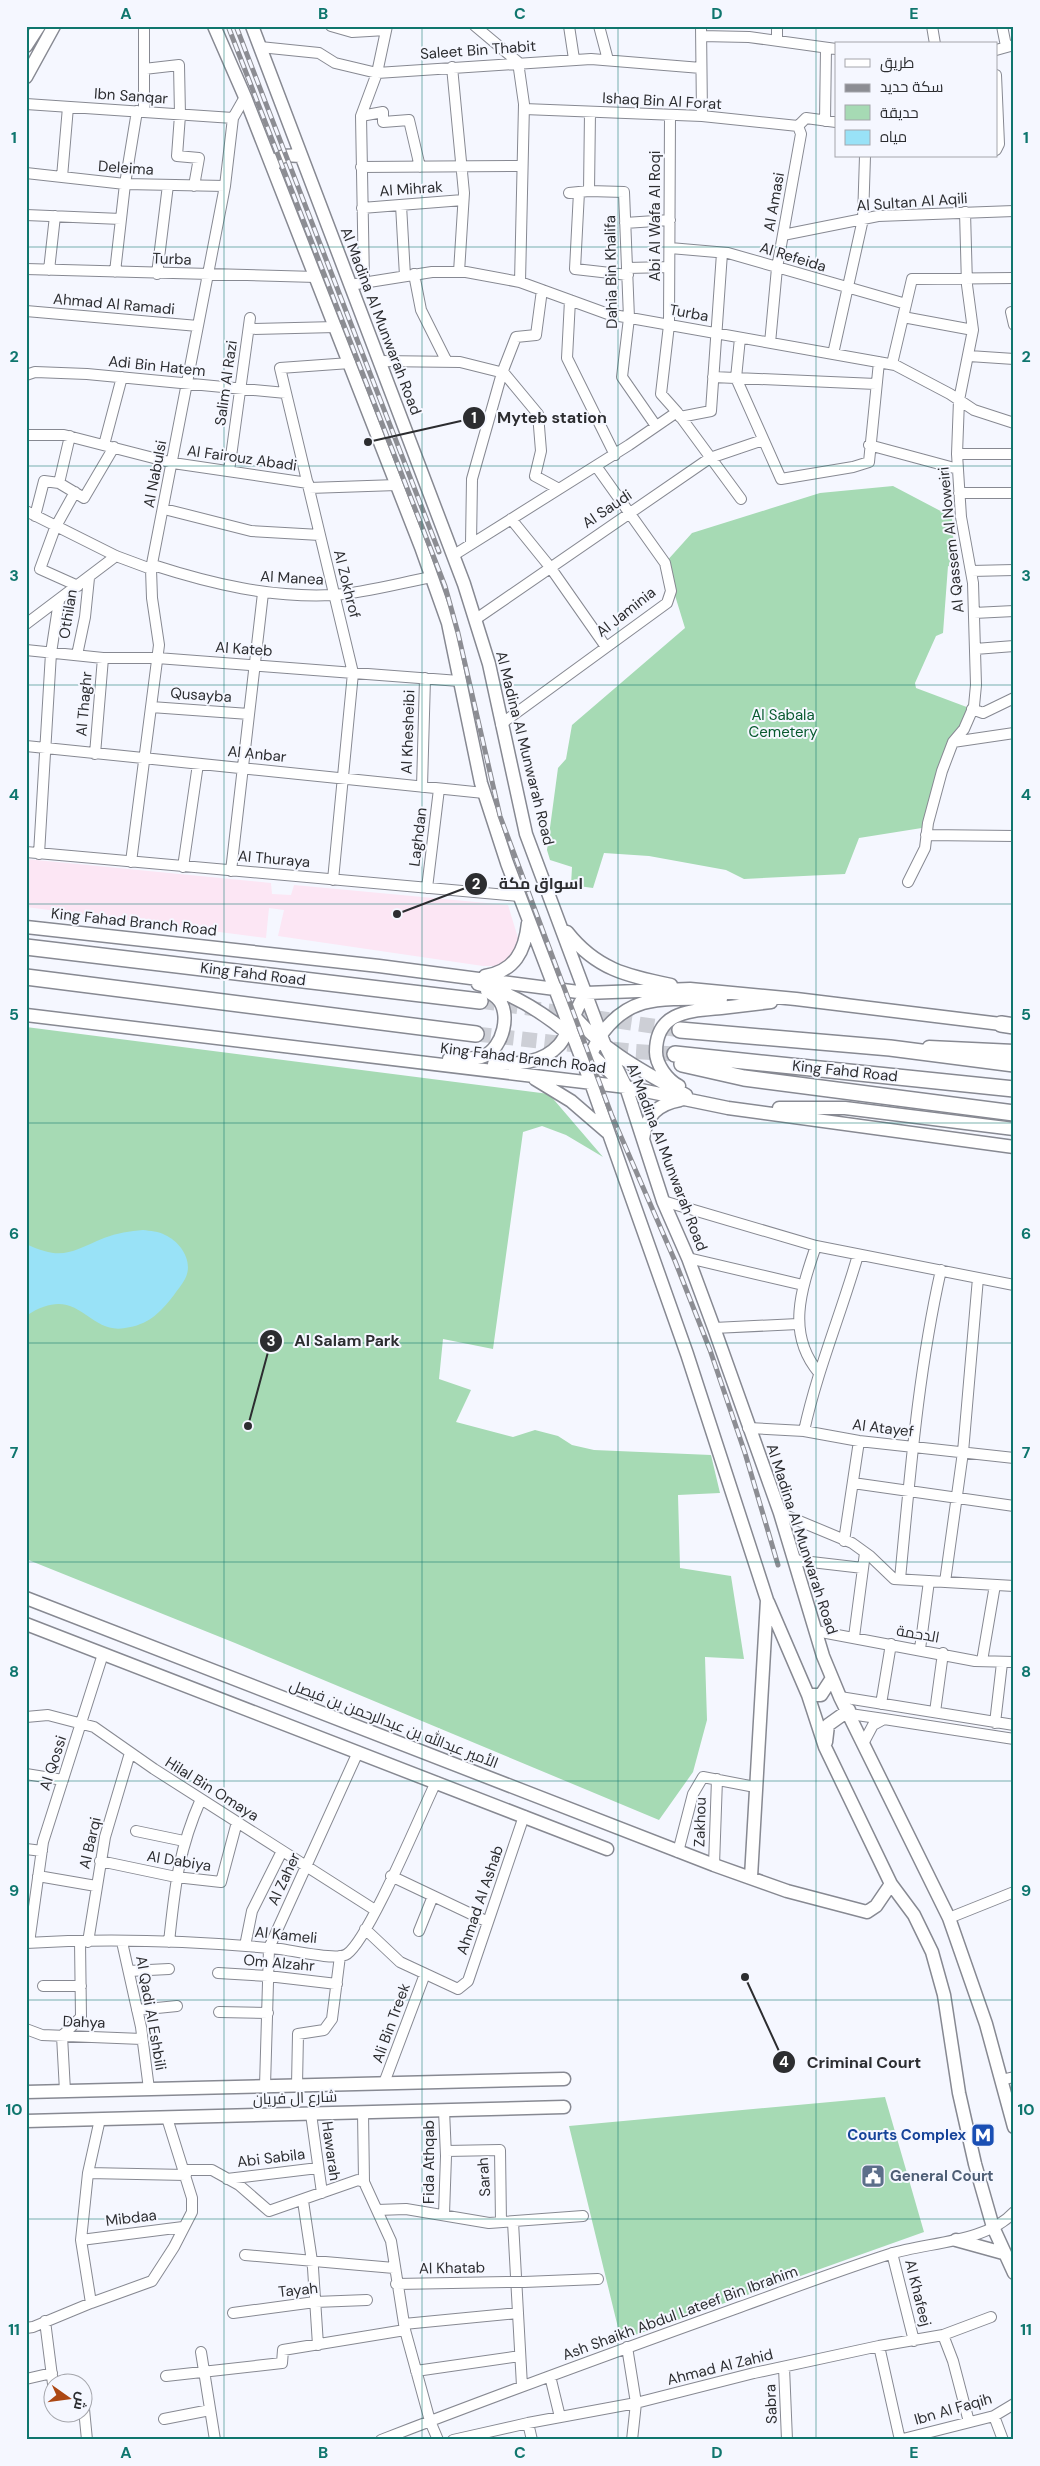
<svg xmlns="http://www.w3.org/2000/svg" width="1040" height="2466" font-family="'DM Sans',Cairo,sans-serif">
<rect width="100%" height="100%" fill="#f5f7ff"/>
<path fill="#fce6f4" d="M26,859L271,883L272,894L291,895L294,885L508,905L518,938L517,949L510,960L496,966H483L278,936L284,910L269,908L266,938L26,907Z"/>
<path fill="#a6dab4" d="M893,486L952,517L955,568L948,566L943,633L936,636L915,683L916,688L972,709L953,742L928,827L859,838L845,874L744,879L726,870L649,856L604,853L593,888L571,885L572,867L550,860L547,850L558,768L566,759L572,725L685,628L665,563L692,533L820,493Z
M26,1027L549,1094L603,1157L566,1135L542,1126L523,1132L493,1349L443,1339L439,1379L471,1390L456,1422L513,1437L535,1430L558,1436L572,1445L594,1450L711,1455L720,1493L678,1495L680,1568L731,1576L744,1659L705,1657L707,1720L693,1772L659,1820L235,1643L26,1559Z
M885,2097L924,2232L621,2340L569,2126Z"/>
<path fill="#99e2f7" d="M143,1230C150,1231 159,1231 165,1235C181,1242 194,1262 185,1279C182,1285 177,1290 174,1295C160,1313 148,1325 125,1328C86,1335 79,1281 26,1316V1244C62,1261 71,1252 104,1238C117,1233 130,1231 143,1230Z"/>
<g fill="none" stroke-linecap="round" stroke-linejoin="round">
<path stroke="#cdcfd6" stroke-width="15" stroke-dasharray="15 8" stroke-linecap="butt" d="M480,1001L680,1030
M476,1034L630,1051L675,1054"/>
<g stroke="#878992" stroke-width="12">
<path id="minor" d="M144,26V112
M331,26L352,32L386,30
M475,26L518,62L524,104L520,282
M569,26L574,59
M599,26L608,60
M701,26L702,116
M932,26L935,44
M1002,26L1006,46
M701,36L749,37L836,49
M777,41V26
M260,47L319,53L335,63L377,73L591,59L701,68
M996,50L1014,45
M452,67L464,193L459,272
M144,69L179,65L180,115L177,156L199,158L194,186
M996,75L999,144L996,150
M26,104L233,118
M524,109L702,116L798,126
M670,115L669,325L661,394L677,412L741,499
M361,116L383,112V122L409,120L420,167
M825,121L826,48
M798,126L806,118L836,122
M361,167L522,166
M26,173L125,184L225,186
M62,177L68,107
M589,191L590,112
M579,192L575,269L628,275
M569,193L589,191L624,192L629,318L622,377L656,426
M401,205L405,276
M362,208L463,200
M26,215L121,219
M625,223L670,220
M783,235L878,216L1014,211
M670,248L728,253L906,304
M627,268L669,267
M26,269L316,277
M49,270L55,216
M115,272L125,184L137,111
M157,274L168,185
M414,274L421,310L447,362
M364,282L361,116L377,73L387,26
M350,285L432,272H466L520,282L608,314L895,365L950,394L974,410L1014,423
M570,300L567,358L615,455
M26,311L198,326
M1011,312L1014,325
M903,317L973,330
M249,329L336,327
M740,338L736,378L781,479L853,467L869,462L879,362
M770,343L777,268L801,134L798,126
M833,354L863,219L865,156
M969,356L1014,359
M379,361L460,362L504,373L538,414L541,451L535,476L559,489
M892,364L912,279L1014,278
M26,375L35,372L87,374L286,393
M713,377L876,384
M680,417L711,411L722,253
M26,435H64L173,463L308,483
M104,445L122,377
M869,445L958,469
M957,454H1014
M229,471L250,318
M59,483L70,436
M309,488L397,485
M75,492L55,528L40,569L78,586
M959,493H1014
M164,509L251,531L320,535
M26,511L116,556L151,569
M35,516L44,481L59,483L84,498L114,447
M511,519L550,567L606,647
M471,544L472,479L502,373L516,337L536,335L542,290
M454,555L629,445L677,412
M153,565C212,584 271,598 333,595C365,593 400,583 432,577
M971,571L1014,570
M974,613L1014,611
M476,619L710,458L763,440
M26,624L116,556
M975,649L1014,646
M26,650L103,658H157L459,681
M77,655L85,617L89,578
M151,707L249,714
M972,709L983,713L1014,698
M501,724L667,603L671,591L665,563L596,466
M953,742L1014,733
M26,746L484,793
M95,754L103,658
M422,787L425,678
M926,835L1014,836
M26,852L519,896
M39,854L51,653L59,601
M131,862L159,645L152,598L151,569L225,186L233,118L245,97
M183,867L198,764
M231,871L263,593
M333,880L353,673L280,368L350,363
M908,882L925,848L928,823L942,771L953,742L964,729L974,706L976,685L973,583L961,517L957,454L959,400L973,330L967,285L965,212
M427,888L439,789
M663,1201L816,1246L1014,1285
M816,1246C801,1290 786,1334 819,1373
M688,1258L803,1285
M714,1328L798,1324
M748,1428L804,1431L859,1441L1014,1458
M804,1431C817,1371 841,1314 858,1255
M853,1483L1014,1506
M780,1513L852,1543L870,1556L894,1579L1014,1586
M844,1541L859,1441
M794,1560L863,1568
M900,1579C910,1476 918,1372 941,1270
M945,1582L963,1452L978,1278
M816,1631L975,1661L1014,1662
M854,1637L865,1553
M920,1649L929,1581
M982,1661L995,1585
M840,1697L1014,1725
M881,1704L891,1644
M935,1712L943,1653
M850,1714L884,1719
M26,1717L48,1715L94,1727L154,1769L375,1910
M995,1723L1002,1663
M864,1742L873,1725L884,1719L1014,1739
M26,1774L63,1780
M136,1831L184,1841
M26,1849L42,1851
M678,1852L693,1794L703,1777L750,1786
M100,1861L176,1877L221,1882L237,1822
M714,1865L717,1779
M38,1876L96,1886
M391,1876L488,1922
M949,1918L1014,1892
M365,1929L400,1962L458,1989L468,1981L524,1816
M419,1931L433,1896
M88,1942L105,1837L130,1753
M122,1942L141,2027L149,2089
M169,1942C175,1887 178,1851 201,1799
M26,1943C110,1938 197,1941 280,1949C295,1951 337,1961 347,1954C369,1939 421,1813 436,1782
M29,1943L43,1842L103,1654
M245,1946L252,1911L282,1851
M129,1971L169,1969
M218,1973L268,1976L337,1984
M43,1986H81
M137,2010L177,2006
M219,2012L268,2013
M26,2029L42,2035L142,2039
M1001,2080L1014,2077
M384,2083L425,1974
M297,2085L298,2034L324,2030L332,2019L340,1956
M265,2086L269,1948L358,1752
M65,2091L62,2036L81,2017L80,1942
M363,2112L364,2182
M311,2114L322,2193
M446,2151L500,2150L501,2222
M185,2170H212L239,2185L269,2211L358,2180L364,2182L391,2241L405,2330L430,2421L438,2440
M88,2173L186,2175
M227,2179L318,2168
M303,2201L313,2268L318,2345
M377,2210L406,2209L489,2223L583,2216
M444,2214L446,2156L444,2110
M513,2222L522,2386
M81,2240L183,2227
M892,2253L914,2341
M245,2255L394,2268
M524,2282L598,2279
M396,2284L507,2282
M91,2303L81,2240L88,2173L100,2119
M233,2313L315,2302L367,2300
M45,2321L53,2384
M404,2324L518,2313
M26,2328L33,2327L91,2303L152,2281L174,2247L192,2212V2198L167,2118
M943,2335L953,2361L969,2422
M879,2346L900,2440
M627,2347L636,2403L632,2440
M201,2352L215,2440
M784,2367L787,2440
M416,2371L520,2356
M166,2376L282,2363L283,2350L405,2330
M550,2376L560,2417
M26,2379L52,2373
M82,2409H84L87,2440
M994,2416L1003,2440
M164,2419L210,2410
M528,2423L532,2440
M381,2440C500,2394 620,2350 740,2307C790,2289 840,2270 890,2254C927,2242 986,2243 1014,2212
M453,2440L528,2423L636,2403L754,2373L879,2346L943,2335L991,2317
M899,2440L994,2416L1014,2404"/>
</g>
<g stroke="#878992" stroke-width="15">
<path id="major" d="M214,26L245,97L421,547L448,623L481,783L507,863L591,1083L687,1354L767,1600L751,1877
M252,26L464,584L489,664L526,834L604,1043L626,1087L663,1201L688,1258L714,1328L780,1513L823,1656L840,1697L949,1918L986,2024L1014,2127
M26,46L39,26
M26,77L54,26
M273,168C276,154 288,155 301,156
M26,927L379,966L586,993L690,989L796,999L1009,1025
M567,932C596,969 627,976 671,985
M485,976C515,971 525,951 528,923
M478,984C513,993 544,1013 571,1036
M564,1003C593,1045 641,1071 686,1095
M26,1015L626,1087L728,1108L1014,1147
M929,1047L1014,1051
M588,1051L620,1082
M449,1059C459,1058 475,1060 484,1056C503,1048 512,1012 497,998C494,995 490,993 487,991
M494,1064C517,1064 542,1064 559,1045C569,1034 575,1008 586,993
M590,1076C586,1045 613,1012 643,1003C665,997 697,999 721,999
M535,1079L571,1101L607,1132
M679,1086C667,1080 656,1064 656,1052C656,1011 690,1011 721,1008C737,1006 754,1004 771,1002
M779,1108H845L1014,1129
M643,1139C646,1115 658,1104 680,1100
M26,1598L714,1865L787,1891L867,1912L876,1906L891,1884
M768,1602L808,1695H821L832,1678
M26,1624L607,1849
M808,1695L825,1747L891,1884L914,1915L932,1952L944,1995L959,2093L975,2164L993,2227L1014,2273
M826,1742L828,1725L849,1710
M26,2092L564,2079
M26,2121L564,2107
M956,2240L1003,2253"/>
</g>
<g stroke="#878992" stroke-width="18">
<path id="highway" d="M26,947L480,1001
M26,977L476,1034
M1001,1024L1014,1026
M680,1030L890,1048L1014,1064
M675,1054L1014,1089
M682,1064L744,1078L1014,1113"/>
</g>
<use href="#minor" stroke="#fff" stroke-width="10"/>
<use href="#major" stroke="#fff" stroke-width="12"/>
<use href="#highway" stroke="#fff" stroke-width="15"/>
<g stroke="#8c8d93" stroke-width="5">
<path id="rail" d="M228,26L445,586L458,633L500,816L612,1116L675,1261L710,1350L745,1453L778,1565
M236,26L439,552"/>
</g>
<use href="#rail" stroke="#f5f7ff" stroke-width="3" stroke-dasharray="9" stroke-linecap="butt"/>
<g stroke="#878992" stroke-width="12" stroke-linecap="butt">
<path id="minor-bridge" d="M507,2282H524"/>
</g>
<use href="#minor-bridge" stroke="#fff" stroke-width="10"/>
</g>
<path fill="none" stroke="#0f766e" stroke-width="1" stroke-opacity="0.55" d="M224,26V2440M422,26V2440M618,26V2440M816,26V2440M26,247H1014M26,466H1014M26,685H1014M26,904H1014M26,1123H1014M26,1343H1014M26,1562H1014M26,1781H1014M26,2000H1014M26,2219H1014"/>
<defs>
<g id="metro-square" transform="scale(1.25)"><rect x="-9" y="-9" width="18" height="18" rx="4" fill="#1a4fb4" stroke="#f5f7ff"/><path d="M-5.5 5V-5H-3L0 0L3-5H5.5V5H3V-.5L0 4L-3-.5V5Z" fill="#fff"/></g>
<g id="civic-square" transform="scale(1.25)"><rect x="-9" y="-9" width="18" height="18" rx="4" fill="#5c6f8a" stroke="#f5f7ff"/><path d="M-.6-6.5H3V-4.5H.6V-3L4-1V1h2V6H-6V1h2V-1L-.6-3ZM-1.2 2.5V6h2.4V2.5Z" fill="#fff"/></g>
</defs>
<g fill-rule="evenodd">
<use href="#metro-square" x="983" y="2135"/>
<use href="#civic-square" x="873" y="2176"/>
</g>
<g text-anchor="middle" stroke-width="4" stroke-linejoin="round" paint-order="stroke">
<g font-size="15" fill="#2c2d30" stroke="#f5f7ff">
<text transform="translate(478 50) rotate(-4)" y="5">Saleet Bin Thabit</text>
<text transform="translate(131 96) rotate(4)" y="5">Ibn Sanqar</text>
<text transform="translate(662 101) rotate(3)" y="5">Ishaq Bin Al Forat</text>
<text transform="translate(126 168) rotate(4)" y="5">Deleima</text>
<text transform="translate(411 189) rotate(-4)" y="5">Al Mihrak</text>
<text transform="translate(774 202) rotate(-80)" y="5">Al Amasi</text>
<text transform="translate(912 202) rotate(-4)" y="5">Al Sultan Al Aqili</text>
<text transform="translate(655 216) rotate(-90)" y="5">Abi Al Wafa Al Roqi</text>
<text transform="translate(793 257) rotate(17)" y="5">Al Refeida</text>
<text transform="translate(172 259) rotate(2)" y="5">Turba</text>
<text transform="translate(611 272) rotate(-91)" y="5">Dahia Bin Khalifa</text>
<text transform="translate(114 304) rotate(5)" y="5">Ahmad Al Ramadi</text>
<text transform="translate(689 313) rotate(10)" y="5">Turba</text>
<text transform="translate(381 321) rotate(69)" y="5">Al Madina Al Munwarah Road</text>
<text transform="translate(157 366) rotate(6)" y="5">Adi Bin Hatem</text>
<text transform="translate(226 383) rotate(-82)" y="5">Salim Al Razi</text>
<text transform="translate(242 458) rotate(8)" y="5">Al Fairouz Abadi</text>
<text transform="translate(155 474) rotate(-79)" y="5">Al Nabulsi</text>
<text transform="translate(607 509) rotate(-34)" y="5">Al Saudi</text>
<text transform="translate(951 540) rotate(-96)" y="5">Al Qassem Al Noweiri</text>
<text transform="translate(292 578) rotate(3)" y="5">Al Manea</text>
<text transform="translate(347 584) rotate(76)" y="5">Al Zokhrof</text>
<text transform="translate(626 612) rotate(-38)" y="5">Al Jaminia</text>
<text transform="translate(68 614) rotate(-81)" y="5">Othilan</text>
<text transform="translate(244 649) rotate(4)" y="5">Al Kateb</text>
<text transform="translate(201 695) rotate(4)" y="5">Qusayba</text>
<text transform="translate(84 704) rotate(-85)" y="5">Al Thaghr</text>
<text transform="translate(408 732) rotate(-88)" y="5">Al Khesheibi</text>
<text transform="translate(525 748) rotate(76)" y="5">Al Madina Al Munwarah Road</text>
<text transform="translate(257 754) rotate(6)" y="5">Al Anbar</text>
<text transform="translate(418 837) rotate(-83)" y="5">Laghdan</text>
<text transform="translate(274 859) rotate(5)" y="5">Al Thuraya</text>
<text transform="translate(134 922) rotate(6)" y="5">King Fahad Branch Road</text>
<text transform="translate(253 974) rotate(7)" y="5">King Fahd Road</text>
<text transform="translate(523 1058) rotate(7)" y="5">King Fahad Branch Road</text>
<text transform="translate(845 1071) rotate(6)" y="5">King Fahd Road</text>
<text transform="translate(667 1157) rotate(69)" y="5">Al Madina Al Munwarah Road</text>
<text transform="translate(883 1428) rotate(7)" y="5">Al Atayef</text>
<text transform="translate(802 1539) rotate(72)" y="5">Al Madina Al Munwarah Road</text>
<text transform="translate(918 1634) rotate(10)" y="5">الدحمة</text>
<text transform="translate(394 1724) rotate(21)" y="5">الأمير عبدالله بن عبدالرحمن بن فيصل</text>
<text transform="translate(53 1763) rotate(-72)" y="5">Al Qossi</text>
<text transform="translate(212 1789) rotate(32)" y="5">Hilal Bin Omaya</text>
<text transform="translate(700 1822) rotate(-88)" y="5">Zakhou</text>
<text transform="translate(90 1843) rotate(-77)" y="5">Al Barqi</text>
<text transform="translate(179 1861) rotate(9)" y="5">Al Dabiya</text>
<text transform="translate(284 1879) rotate(-65)" y="5">Al Zaher</text>
<text transform="translate(480 1900) rotate(-71)" y="5">Ahmad Al Ashab</text>
<text transform="translate(286 1935) rotate(6)" y="5">Al Kameli</text>
<text transform="translate(279 1963) rotate(5)" y="5">Om Alzahr</text>
<text transform="translate(151 2013) rotate(80)" y="5">Al Qadi Al Eshbili</text>
<text transform="translate(84 2022) rotate(2)" y="5">Dahya</text>
<text transform="translate(391 2023) rotate(-70)" y="5">Ali Bin Treek</text>
<text transform="translate(295 2098) rotate(-2)" y="5">شارع ال فريان</text>
<text transform="translate(331 2151) rotate(82)" y="5">Hawarah</text>
<text transform="translate(271 2158) rotate(-7)" y="5">Abi Sabila</text>
<text transform="translate(429 2162) rotate(-90)" y="5">Fida Athqab</text>
<text transform="translate(484 2177) rotate(-94)" y="5">Sarah</text>
<text transform="translate(131 2218) rotate(-7)" y="5">Mibdaa</text>
<text transform="translate(452 2268) rotate(-1)" y="5">Al Khatab</text>
<text transform="translate(298 2290) rotate(-6)" y="5">Tayah</text>
<text transform="translate(918 2293) rotate(76)" y="5">Al Khafeej</text>
<text transform="translate(680 2313) rotate(-20)" y="5">Ash Shaikh Abdul Lateef Bin Ibrahim</text>
<text transform="translate(720 2367) rotate(-14)" y="5">Ahmad Al Zahid</text>
<text transform="translate(771 2404) rotate(-92)" y="5">Sabra</text>
<text transform="translate(953 2409) rotate(-16)" y="5">Ibn Al Faqih</text>
</g>
<g font-size="15" fill="#085a2f" stroke="#f5f7ff">
<text x="783" y="720">Al Sabala<tspan x="783" dy="17">Cemetery</tspan></text>
</g>
<g font-size="15" font-weight="bold" fill="#164399" stroke="#f5f7ff" text-anchor="end">
<text x="966" y="2140">Courts Complex</text>
</g>
<g font-size="15" font-weight="bold" fill="#4e5e75" stroke="#f5f7ff" text-anchor="start">
<text x="890" y="2181">General Court</text>
</g>
</g>
<path fill="none" stroke="#2c2d30" stroke-width="2" d="M368 442L474 418M397 914L476 884M248 1426L271 1341M745 1977L784 2062"/>
<g fill="#2c2d30" stroke="#f5f7ff" stroke-width="2">
<circle cx="368" cy="442" r="5"/>
<circle cx="397" cy="914" r="5"/>
<circle cx="248" cy="1426" r="5"/>
<circle cx="745" cy="1977" r="5"/>
<circle cx="474" cy="418" r="12"/>
<circle cx="476" cy="884" r="12"/>
<circle cx="271" cy="1341" r="12"/>
<circle cx="784" cy="2062" r="12"/>
</g>
<g font-size="15" text-anchor="middle" font-weight="bold" fill="#fff">
<text x="474" y="423">1</text>
<text x="476" y="889">2</text>
<text x="271" y="1346">3</text>
<text x="784" y="2067">4</text>
</g>
<g font-size="16" text-anchor="middle" font-weight="bold" fill="#2c2d30" stroke="#f5f7ff" stroke-width="4" stroke-linejoin="round" paint-order="stroke">
<text x="552" y="423">Myteb station</text>
<text x="541" y="889">اسواق مكة</text>
<text x="347" y="1346">Al Salam Park</text>
<text x="864" y="2068">Criminal Court</text>
</g>
<rect width="1040" height="2466" fill="none" stroke="#f5f7ff" stroke-width="55"/>
<rect x="835" y="42" width="162" height="115" fill="#f5f7ff" stroke="#a5a6ac"/>
<rect x="845" y="59" width="25" height="8" fill="#ffffff" stroke="#a5a6ac"/>
<text x="880" y="68" font-size="15" fill="#2c2d30">طريق</text>
<rect x="845" y="84" width="25" height="8" fill="#8c8d93" stroke="#a5a6ac"/>
<text x="880" y="92" font-size="15" fill="#2c2d30">سكة حديد</text>
<rect x="845" y="105" width="25" height="15" fill="#a6dab4" stroke="#a5a6ac"/>
<text x="880" y="118" font-size="15" fill="#2c2d30">حديقة</text>
<rect x="845" y="130" width="25" height="15" fill="#99e2f7" stroke="#a5a6ac"/>
<text x="880" y="142" font-size="15" fill="#2c2d30">مياه</text>
<g transform="translate(68 2398) rotate(104)"><circle r="24" fill="#f5f7ff" stroke="#a5a6ac"/>
<path d="M0-4L9 19L0 12L-9 19Z" fill="#ac4814"/>
<text y="-8" font-size="14" font-weight="bold" text-anchor="middle" fill="#2c2d30">ش</text>
</g>
<rect x="28" y="28" width="984" height="2410" fill="none" stroke="#0f766e" stroke-width="2"/>
<g font-size="16" text-anchor="middle" font-weight="bold" fill="#0f766e">
<text x="126" y="19">A</text>
<text x="323" y="19">B</text>
<text x="520" y="19">C</text>
<text x="717" y="19">D</text>
<text x="914" y="19">E</text>
<text x="14" y="143">1</text>
<text x="1026" y="143">1</text>
<text x="14" y="362">2</text>
<text x="1026" y="362">2</text>
<text x="14" y="581">3</text>
<text x="1026" y="581">3</text>
<text x="14" y="800">4</text>
<text x="1026" y="800">4</text>
<text x="14" y="1020">5</text>
<text x="1026" y="1020">5</text>
<text x="14" y="1239">6</text>
<text x="1026" y="1239">6</text>
<text x="14" y="1458">7</text>
<text x="1026" y="1458">7</text>
<text x="14" y="1677">8</text>
<text x="1026" y="1677">8</text>
<text x="14" y="1896">9</text>
<text x="1026" y="1896">9</text>
<text x="14" y="2115">10</text>
<text x="1026" y="2115">10</text>
<text x="14" y="2335">11</text>
<text x="1026" y="2335">11</text>
<text x="126" y="2458">A</text>
<text x="323" y="2458">B</text>
<text x="520" y="2458">C</text>
<text x="717" y="2458">D</text>
<text x="914" y="2458">E</text>
</g>
</svg>
